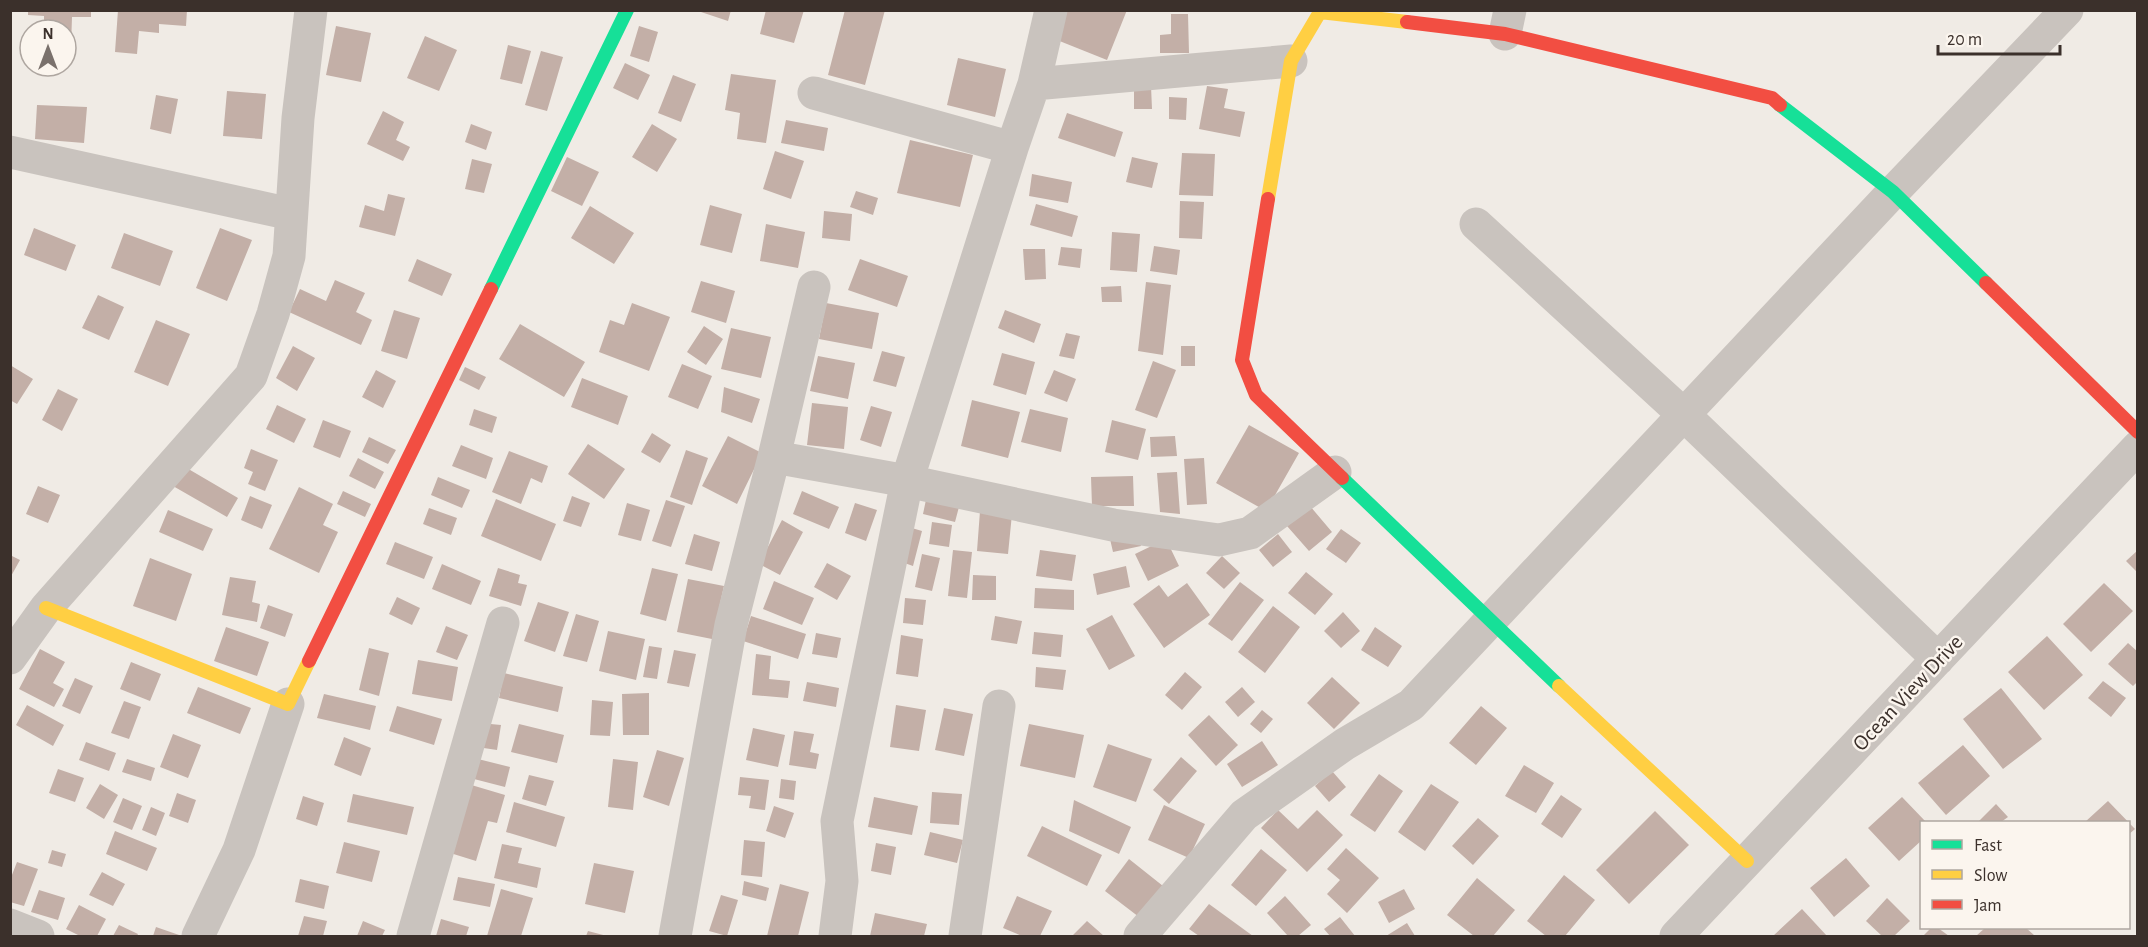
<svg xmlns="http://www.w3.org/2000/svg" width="2148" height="947" font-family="'Alegreya Sans',sans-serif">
<rect width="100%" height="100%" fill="#f0ebe5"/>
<path fill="#c3afa7" d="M28,10H91V17H72L71,47H66V30H44V16L28,15Z
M118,10H187L186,26L159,24V33L139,31L137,54L115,52Z
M695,10H731L728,21Z
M766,10H804L794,43L760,34Z
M845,10H885L865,85L828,75Z
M1058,10H1127L1107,60L1047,36Z
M1171,14H1188L1189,53H1160V35L1171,34Z
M336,26L371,33L361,82L326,75Z
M639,26L658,32L649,62L630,56Z
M425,36L457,50L439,91L407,78Z
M508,45L531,51L522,84L500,79Z
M541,51L563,57L547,111L525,105Z
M958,58L1006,69L995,117L947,105Z
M625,63L650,75L638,100L613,88Z
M731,74L776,80L766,143L737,139L740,113L725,110Z
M673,75L696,84L681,122L658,113Z
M1134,86H1151L1152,109H1134Z
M1207,86L1228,89L1224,108L1245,112L1240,137L1199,129Z
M227,91L266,94L262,139L223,136Z
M156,95L178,99L171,134L150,129Z
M1169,97L1187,98L1186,120L1169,119Z
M37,105L87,107L84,143L35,139Z
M383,111L404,122L396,140L410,147L403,161L367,144Z
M1067,113L1123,132L1115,157L1058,138Z
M786,120L828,128L824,151L781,143Z
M471,124L492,132L486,150L465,142Z
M652,124L677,139L657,172L632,157Z
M910,140L973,155L960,207L897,193Z
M775,151L804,161L791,199L763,189Z
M1182,153L1215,154L1213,196L1179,195Z
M567,157L599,172L582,206L551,191Z
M1132,157L1158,163L1152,188L1126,182Z
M472,159L492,164L484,193L465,189Z
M1032,174L1072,182L1068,203L1029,196Z
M856,191L878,198L873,215L850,207Z
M388,194L405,198L395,236L359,227L365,205L384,211Z
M1180,201L1204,202L1202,239L1179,238Z
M1036,204L1078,216L1072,237L1030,225Z
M710,205L742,214L732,253L700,245Z
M590,206L634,233L614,264L571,238Z
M824,211L852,214L850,241L822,238Z
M766,224L805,232L798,268L760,261Z
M34,228L76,245L66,271L24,255Z
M220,228L252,240L227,301L196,288Z
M1112,232L1140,234L1137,272L1110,270Z
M124,233L173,251L160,286L111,268Z
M1154,246L1180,250L1177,275L1150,271Z
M1061,247L1082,249L1080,268L1058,265Z
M1023,249H1045L1046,279L1025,280Z
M417,259L452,274L442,296L408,281Z
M860,259L908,276L897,307L848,290Z
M335,280L365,293L356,312L372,320L361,345L289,312L300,289L326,301Z
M701,281L735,291L726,323L691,312Z
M1146,282L1171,285L1163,355L1138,351Z
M1121,286L1122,302H1102L1101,287Z
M98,295L124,307L109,340L82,328Z
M632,303L670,317L649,371L599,352L610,320L624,325Z
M826,303L879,313L872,349L819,339Z
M394,310L420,318L407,359L381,351Z
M1005,310L1041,324L1034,343L998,328Z
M156,320L190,334L168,386L134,372Z
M520,324L585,362L564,397L499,359Z
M704,326L723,339L706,365L687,352Z
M731,328L771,337L761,378L721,369Z
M1066,333L1080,336L1074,359L1059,356Z
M293,346L315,358L297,391L276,378Z
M1181,346H1195V366H1181Z
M882,351L905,357L896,387L873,381Z
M1002,353L1035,362L1026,395L993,385Z
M818,356L855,363L848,399L810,391Z
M1153,361L1176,370L1157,418L1135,410Z
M682,364L712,376L698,409L668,397Z
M10,365L33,379L17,404L10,400Z
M465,367L486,377L479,390L459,380Z
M376,370L396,381L383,408L362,397Z
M1054,370L1076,379L1067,402L1044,393Z
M582,378L628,396L618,425L571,407Z
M724,387L760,399L752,423L721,412Z
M58,389L78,399L62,431L42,420Z
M972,400L1020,412L1008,458L961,446Z
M812,403L848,407L844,449L807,445Z
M277,405L306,419L294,443L266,429Z
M871,406L892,412L881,447L860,440Z
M474,409L497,417L492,433L469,425Z
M1030,409L1068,418L1061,452L1021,442Z
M323,420L351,431L340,458L313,447Z
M1112,420L1146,429L1138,460L1105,452Z
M1249,425L1299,453L1266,511L1216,483Z
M652,433L671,445L660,463L641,452Z
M728,436L762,453L737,504L702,486Z
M1175,436L1177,456L1151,457L1150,437Z
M369,437L396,450L388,464L362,452Z
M588,444L625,469L604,499L568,474Z
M461,445L493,458L486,479L452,466Z
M251,449L278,460L265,491L248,484L253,472L244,468Z
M686,450L708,458L692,505L670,497Z
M509,451L548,466L542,483L531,478L521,504L492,492Z
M358,458L384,472L375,489L349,476Z
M1204,458L1207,504L1187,505L1184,459Z
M185,467L238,498L227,517L173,486Z
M1177,472L1180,514L1160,512L1157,473Z
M1133,476L1134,506H1092L1091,477Z
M438,477L470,490L462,508L431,495Z
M38,486L60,495L48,523L26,514Z
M299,487L333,504L323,525L338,532L319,573L269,549Z
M343,491L371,504L365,517L337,504Z
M802,491L839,507L829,529L793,514Z
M927,495L960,503L955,522L923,514Z
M250,496L272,505L262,529L241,520Z
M572,496L590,503L581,527L563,521Z
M496,499L556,524L541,561L481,536Z
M666,500L685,506L671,547L652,541Z
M627,503L650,510L641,541L618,535Z
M855,503L877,510L866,541L845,533Z
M1310,506L1332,532L1309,551L1287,526Z
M429,508L457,518L451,535L423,524Z
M168,510L213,529L203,551L159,532Z
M980,511L1012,514L1008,554L977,551Z
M782,520L803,532L780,575L759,564Z
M932,522L952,525L949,547L929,544Z
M905,526L922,531L913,566L896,560Z
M1341,529L1361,543L1346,563L1326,549Z
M1138,533L1141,546L1113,552L1110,539Z
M694,534L720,542L712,571L685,564Z
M1278,534L1292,552L1273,567L1259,550Z
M1166,539L1179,566L1148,581L1135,554Z
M395,542L433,557L424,579L386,564Z
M953,550L972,552L967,598L948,596Z
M1040,550L1076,555L1072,581L1036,576Z
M2138,550V573L2126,561Z
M922,554L940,558L932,591L915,587Z
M10,555L20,560L10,578Z
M1222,556L1240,573L1224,589L1206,573Z
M150,558L192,574L176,621L133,606Z
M827,563L851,576L837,600L814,587Z
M442,564L481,581L471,605L432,589Z
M1126,566L1130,587L1097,595L1093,574Z
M498,568L520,575L518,583L527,585L521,606L489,596Z
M652,568L678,574L666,621L640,614Z
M1306,572L1333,594L1315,615L1288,593Z
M973,575L996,576V600H972Z
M230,577L256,581L252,602L260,604L257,622L222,615Z
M688,579L724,586L712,639L677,632Z
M774,581L814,598L802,625L763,609Z
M1240,582L1264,600L1232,641L1208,624Z
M1187,583L1210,615L1164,648L1133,604L1159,585L1168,597Z
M2104,583L2133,611L2091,652L2063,624Z
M1035,588L1074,590V610L1034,608Z
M397,597L420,608L412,625L389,614Z
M905,598L926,600L923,625L903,623Z
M538,602L569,612L555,652L524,641Z
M268,605L293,614L285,637L260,628Z
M1273,606L1300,627L1265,673L1238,652Z
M1343,612L1360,631L1341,648L1324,631Z
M576,614L599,621L587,662L563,656Z
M1112,615L1135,656L1109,670L1086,629Z
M751,616L806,634L798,659L743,641Z
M995,616L1022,621L1017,644L991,640Z
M446,626L468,635L457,660L436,652Z
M226,627L269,642L257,676L214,661Z
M1375,627L1402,646L1388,667L1361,650Z
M608,631L645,639L636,680L599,671Z
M1034,632L1063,635L1061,657L1032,654Z
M816,633L841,638L837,658L812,654Z
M901,635L923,639L918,677L896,674Z
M2047,636L2083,675L2044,710L2008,672Z
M2128,643L2138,652V681L2133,686L2108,664Z
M649,646L662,648L657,679L643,677Z
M369,648L389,653L379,696L359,690Z
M40,649L65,662L53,683L64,689L54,707L19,689Z
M674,650L696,654L689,687L667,683Z
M756,654L771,656L769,679L790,681L788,698L752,695Z
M418,660L458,667L452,701L412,694Z
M131,662L161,674L150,701L120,689Z
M1036,667L1066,670L1063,690L1035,687Z
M1185,672L1202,687L1182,710L1165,695Z
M504,673L563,687L558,712L499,698Z
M1332,677L1360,703L1334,729L1307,703Z
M75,678L93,686L80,714L62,706Z
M2103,681L2126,698L2111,717L2088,698Z
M807,682L839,688L836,707L803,701Z
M198,687L251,708L240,734L187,713Z
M1242,687L1255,702L1238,717L1225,702Z
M2001,688L2042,739L2003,769L1963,719Z
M649,693V735H623L622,694Z
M324,694L376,706L370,730L317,718Z
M592,700L613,702L610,736L590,735Z
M124,701L141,707L129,739L111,733Z
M27,705L64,725L53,746L16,725Z
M896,705L926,710L919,751L890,747Z
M397,706L442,719L434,745L389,731Z
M1481,706L1507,728L1476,765L1449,743Z
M944,708L973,714L964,756L935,750Z
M1262,710L1273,719L1261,733L1250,724Z
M1209,715L1238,745L1216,766L1188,735Z
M480,723L501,725L497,750L477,747Z
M519,724L564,735L557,763L511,752Z
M1029,724L1084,735L1075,778L1020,766Z
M753,728L785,735L778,767L746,760Z
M794,731L814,734L810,752L819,754L816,769L789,765Z
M173,734L201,745L188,778L160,767Z
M344,737L371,748L361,776L334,765Z
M1262,741L1278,765L1242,787L1227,764Z
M86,742L116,753L109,771L79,760Z
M1108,744L1152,759L1136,802L1093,787Z
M1963,745L1990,776L1946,815L1918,783Z
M657,750L684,758L669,806L643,797Z
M1181,757L1197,771L1169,804L1153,790Z
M127,759L155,768L151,781L122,772Z
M478,759L510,767L505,787L474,779Z
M613,759L638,762L633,810L608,807Z
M1524,765L1554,783L1536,813L1505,796Z
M58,769L84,778L75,802L49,793Z
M1332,771L1346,787L1329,802L1315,786Z
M1379,774L1403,791L1375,832L1350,815Z
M529,775L554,781L546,806L522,799Z
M740,777L769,780L765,810L749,808L751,796L738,795Z
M781,779L796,781L794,800L779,798Z
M100,784L118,795L104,819L86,808Z
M468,784L505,795L497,823L488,821L476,861L447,852Z
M1431,784L1459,802L1425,851L1398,832Z
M932,792L962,794L959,825L930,823Z
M177,793L196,800L188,823L169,816Z
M353,794L414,807L407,835L347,822Z
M1561,795L1582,809L1562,838L1541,824Z
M303,796L324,803L317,826L296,819Z
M874,797L918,806L912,835L868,827Z
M1902,797L1926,822H1922V840L1899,861L1868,828Z
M123,798L142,806L132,830L113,822Z
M1074,800L1131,827L1119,854L1069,831Z
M2108,801L2135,829L2128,835V822H2085Z
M514,802L565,817L556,847L506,832Z
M1996,804L2008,817L2001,822H1980L1979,821Z
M1164,805L1205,824L1189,858L1148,840Z
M774,806L794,813L785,838L766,831Z
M151,807L165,813L156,836L142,830Z
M1278,810L1298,829L1317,810L1343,835L1307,872L1261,828Z
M1655,811L1689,845L1629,904L1596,870Z
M1478,818L1499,836L1473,865L1452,846Z
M1042,826L1102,855L1087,886L1027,856Z
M115,831L157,848L147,871L106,854Z
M930,832L963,840L957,863L924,855Z
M744,840L765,842L762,877L741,875Z
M344,842L380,851L372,882L336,873Z
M876,843L896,847L891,875L871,871Z
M502,844L522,848L518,863L541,868L537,888L494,878Z
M1346,848L1379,878L1347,913L1327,894L1340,880L1327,869Z
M1261,849L1287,870L1256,906L1231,885Z
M52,850L66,854L62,867L48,863Z
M1846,858L1870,886L1834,917L1810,888Z
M1129,859L1163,886L1139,917L1105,891Z
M17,862L38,869L24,906L10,902V880Z
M594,863L634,871L625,913L585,904Z
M102,872L125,884L113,906L89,895Z
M1564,875L1595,900L1565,936H1546L1527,921Z
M458,877L495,884L490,907L453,900Z
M1477,878L1515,910L1493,936H1474L1447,915Z
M300,879L329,886L324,909L295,902Z
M744,881L769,888L766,901L742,895Z
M780,884L809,892L798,936H767Z
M501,889L533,898L521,936H487Z
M1404,889L1415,909L1389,923L1378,902Z
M39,890L65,898L58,920L31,912Z
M721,895L738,900L727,936L709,931Z
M1017,896L1052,911L1040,936H1022L1003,928Z
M1285,896L1311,925L1298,936H1288L1267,913Z
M1887,898L1910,921L1894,936H1882L1866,921Z
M1209,904L1253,936H1199L1189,929Z
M79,905L106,919L97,936H80L66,929Z
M1802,909L1827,936H1773Z
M875,913L927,924L924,936H870Z
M304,916L327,921L323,936H298Z
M1340,917L1355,936H1330L1324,929Z
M441,919L469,927L466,936H436Z
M363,921L385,930L382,936H357Z
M1087,921L1104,936H1072Z
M1407,923L1415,936H1386Z
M119,925L138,934L137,936H113Z
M156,927L182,936H153Z
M1931,928H1938L1949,936H1923Z
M1985,928H2026L2035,936H1976Z
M588,931L607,936H586Z"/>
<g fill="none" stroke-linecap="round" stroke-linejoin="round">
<path stroke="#c9c3be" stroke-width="33" d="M1505,34L1510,10
M1034,84L1291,61
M814,93L1012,148
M10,152L291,214
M1476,224L1683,414L1938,659
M774,457L907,481L1113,525L1219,540L1250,533L1335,472
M10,658L46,608L251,376L273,314L289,256L298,118L311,10
M10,925L38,936
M198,936L239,850L288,704
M413,936L503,623
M675,936L731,625L774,457L814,287
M835,936L842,881L837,821L907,481L1012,148L1034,84L1051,10
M965,936L999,706
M1140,936L1244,815L1345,744L1411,705L1893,192L2067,10
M1676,936L2138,447"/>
<path stroke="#16e098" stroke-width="14" d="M1780,105L1893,192L1986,283
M491,289L627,10
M1342,478L1559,686"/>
<path stroke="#ffcf43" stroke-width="14" d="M1268,199L1291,61L1320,12L1407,22
M46,608L288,704L309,661
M1559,686L1747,861"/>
<path stroke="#f24e42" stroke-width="14" d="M1407,22L1505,34L1772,98L1780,105
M1268,199L1242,360L1256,395L1342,478
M1986,283L2138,432
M309,661L491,289"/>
</g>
<g text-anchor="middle" stroke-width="5" stroke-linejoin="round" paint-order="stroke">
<g font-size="22" fill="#3b302b" stroke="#fbf5ee">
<text transform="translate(1907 692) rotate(-47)" y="8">Ocean View Drive</text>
</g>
</g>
<rect width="2148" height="947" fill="none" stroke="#3b302b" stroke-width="24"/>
<rect x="1920" y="821" width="210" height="108" fill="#fbf5ee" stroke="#aea6a0" stroke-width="1.5"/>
<rect x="1932" y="840" width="30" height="9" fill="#16e098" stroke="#aea6a0" stroke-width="1.5"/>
<text x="1974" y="851" font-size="18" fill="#3b302b">Fast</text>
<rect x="1932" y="870" width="30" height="9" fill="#ffcf43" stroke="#aea6a0" stroke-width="1.5"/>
<text x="1974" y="881" font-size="18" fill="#3b302b">Slow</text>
<rect x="1932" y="900" width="30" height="9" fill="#f24e42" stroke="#aea6a0" stroke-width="1.5"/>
<text x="1974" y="911" font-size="18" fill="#3b302b">Jam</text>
<g transform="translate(48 48)"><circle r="28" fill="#fbf5ee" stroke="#aea6a0" stroke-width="1.5"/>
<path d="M0-4.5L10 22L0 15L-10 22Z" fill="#7a716c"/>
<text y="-9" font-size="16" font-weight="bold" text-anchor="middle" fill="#3b302b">N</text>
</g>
<path d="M1938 45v9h122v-9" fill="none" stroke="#3b302b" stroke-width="3"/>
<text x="1947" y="45" font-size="18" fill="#3b302b" stroke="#fbf5ee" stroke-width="4.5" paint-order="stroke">20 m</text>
</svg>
